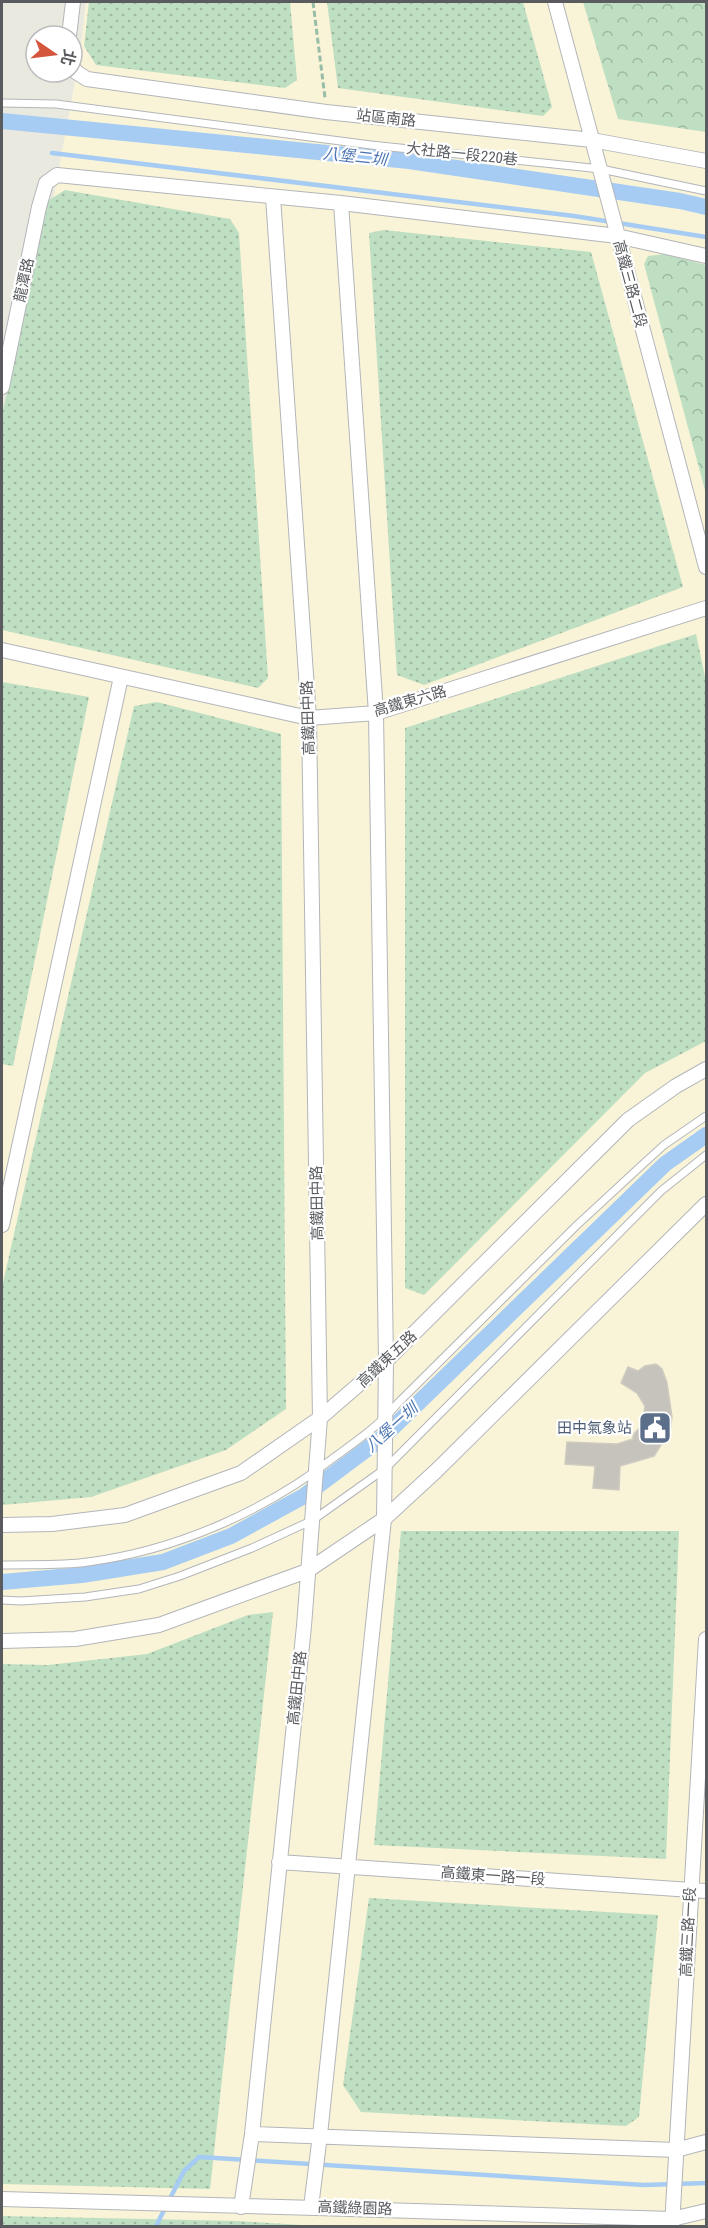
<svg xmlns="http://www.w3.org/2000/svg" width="708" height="2228" font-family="'Roboto Condensed','Noto Sans TC',sans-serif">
<defs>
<pattern id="grass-dots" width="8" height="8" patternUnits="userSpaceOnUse" patternTransform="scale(1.5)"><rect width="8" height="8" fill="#bfdfc2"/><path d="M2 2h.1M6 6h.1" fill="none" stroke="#9eb8a1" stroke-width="1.8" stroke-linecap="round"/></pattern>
<pattern id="park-crowns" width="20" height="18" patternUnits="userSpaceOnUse" patternTransform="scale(1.5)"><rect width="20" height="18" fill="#bfdfc2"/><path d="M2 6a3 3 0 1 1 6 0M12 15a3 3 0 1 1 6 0" fill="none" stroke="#9eb8a1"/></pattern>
</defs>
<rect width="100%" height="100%" fill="#eae9e0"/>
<path fill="#f9f4d7" d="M86,2H706V2226H2V430L52,206L80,54Z"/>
<path fill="url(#grass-dots)" d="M89,2H290L297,80L285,88L96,65L84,46Z
M327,2H523L552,107L543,116L338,88Z
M65,190L230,219L239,233L268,678L258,688L2,630V416L46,202Z
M384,230L591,252L683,587L424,685L397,675L369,233Z
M696,634L706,681V1041L645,1073L424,1295L405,1288V728Z
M2,682L89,697L13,1066L2,1064Z
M157,702L281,734L286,1409L226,1450L91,1497L2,1505V1287L134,706Z
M401,1531H679L666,1859L374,1845Z
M273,1612L210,2189L2,2184V1664L48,1665L147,1654L248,1615Z
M369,1898L658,1915L639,2117L626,2126L361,2112L343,2085Z
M2,2216L238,2221L317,2226H2Z"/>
<path fill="url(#park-crowns)" d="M583,2H706V132L618,119Z
M666,254L706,265V494L644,264L648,256Z"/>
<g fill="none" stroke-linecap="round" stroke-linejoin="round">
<path stroke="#a6ccf4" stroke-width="4.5" d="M52,153L574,216L706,237
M156,2226L184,2171L199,2157L644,2185L706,2183"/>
<path stroke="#a6ccf4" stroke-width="16" d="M2,121L409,161L680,201L706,207
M2,1582L82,1575L163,1562L231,1536L304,1496L383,1437L665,1164L706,1135"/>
</g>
<path fill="#c6c3bd" stroke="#cecbc0" stroke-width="1.5" d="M656,1364L662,1369L667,1383L672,1417L670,1431L654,1456L620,1466L619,1490L593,1488L595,1466L565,1464L567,1442L617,1444L633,1439V1435L642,1425L645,1406L637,1393L621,1383L628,1367L638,1371L645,1366Z"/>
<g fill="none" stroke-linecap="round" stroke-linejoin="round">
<g stroke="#b3b5b9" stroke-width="9">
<path id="service" d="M2,103L56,104L371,145L601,169L706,191
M2,1565C30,1564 60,1566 88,1562C178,1550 265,1511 336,1456C358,1440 381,1424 398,1403L576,1226L642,1165L664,1145L706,1116
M2,1600L21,1601L85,1597L139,1589L180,1576L252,1548L313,1520L386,1468L661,1191L706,1155"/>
</g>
<g stroke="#b3b5b9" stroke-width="16">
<path id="minor" d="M555,2C606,190 656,379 706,567
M69,36L73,2
M72,65L76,72L87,79L326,112L592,140L706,161
M2,387L39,207L46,183L57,175L341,203L617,236L706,256
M2,650L309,718L376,713L706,608
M2,1225L121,677
M2,1525L52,1524L125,1515L241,1473L320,1418L386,1361L628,1120L676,1086L706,1069
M2,1641L75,1639L159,1625L307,1571L384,1519L436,1471L706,1204
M279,1862L706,1891
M252,2134L676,2150L706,2142
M2,2199C225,2206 449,2211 672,2219L706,2211
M241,2207L252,2134L304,1626L320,1418L309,718L273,197
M311,2207L320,2135L384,1519L386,1361L376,713L341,203
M672,2226L706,1639"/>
</g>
<path stroke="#98bda6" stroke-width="3" stroke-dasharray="6 3" stroke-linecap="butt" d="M313,2L325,98"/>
<use href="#service" stroke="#fff" stroke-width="7"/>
<use href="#minor" stroke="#fff" stroke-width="14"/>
</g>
<defs>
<g id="civic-square" transform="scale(1.725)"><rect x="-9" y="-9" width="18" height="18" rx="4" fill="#5c6f8a" stroke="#fff"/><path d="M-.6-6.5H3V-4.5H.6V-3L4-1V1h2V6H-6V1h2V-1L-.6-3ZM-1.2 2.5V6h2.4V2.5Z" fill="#fff"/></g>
</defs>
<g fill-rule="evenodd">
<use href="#civic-square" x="655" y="1428"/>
</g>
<g text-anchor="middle" stroke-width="4.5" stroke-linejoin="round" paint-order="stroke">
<g font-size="15" fill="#595b5f" stroke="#fff">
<text transform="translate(386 118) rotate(6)" y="5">站區南路</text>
<text transform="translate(462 154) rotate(6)" y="5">大社路一段220巷</text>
<text transform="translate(24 280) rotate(-78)" y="5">龍潭路</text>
<text transform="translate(630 284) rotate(75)" y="5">高鐵三路二段</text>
<text transform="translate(410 701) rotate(-16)" y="5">高鐵東六路</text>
<text transform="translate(308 718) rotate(-92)" y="5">高鐵田中路</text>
<text transform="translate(317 1203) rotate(-91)" y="5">高鐵田中路</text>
<text transform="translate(387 1359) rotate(-43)" y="5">高鐵東五路</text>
<text transform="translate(297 1688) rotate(-84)" y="5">高鐵田中路</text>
<text transform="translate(493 1876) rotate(4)" y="5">高鐵東一路一段</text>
<text transform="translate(688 1932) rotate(-87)" y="5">高鐵三路一段</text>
<text transform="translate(355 2208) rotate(2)" y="5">高鐵綠園路</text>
</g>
<g font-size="15" fill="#4e5e75" stroke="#fff" text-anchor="end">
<text x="632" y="1433">田中氣象站</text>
</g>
<g font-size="16" font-style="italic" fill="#4d76b3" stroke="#fff">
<text transform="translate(355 156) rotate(6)" y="6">八堡二圳</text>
<text transform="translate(391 1427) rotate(-42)" y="6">八堡一圳</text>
</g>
</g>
<rect width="708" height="2228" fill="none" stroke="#595b5f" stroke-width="6"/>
<g transform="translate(54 54) rotate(104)"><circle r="28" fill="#ffffff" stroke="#bdbdbf" stroke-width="1.5"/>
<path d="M0-4.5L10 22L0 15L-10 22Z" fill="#d4563d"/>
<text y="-9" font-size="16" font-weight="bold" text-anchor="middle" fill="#595b5f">北</text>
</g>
</svg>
